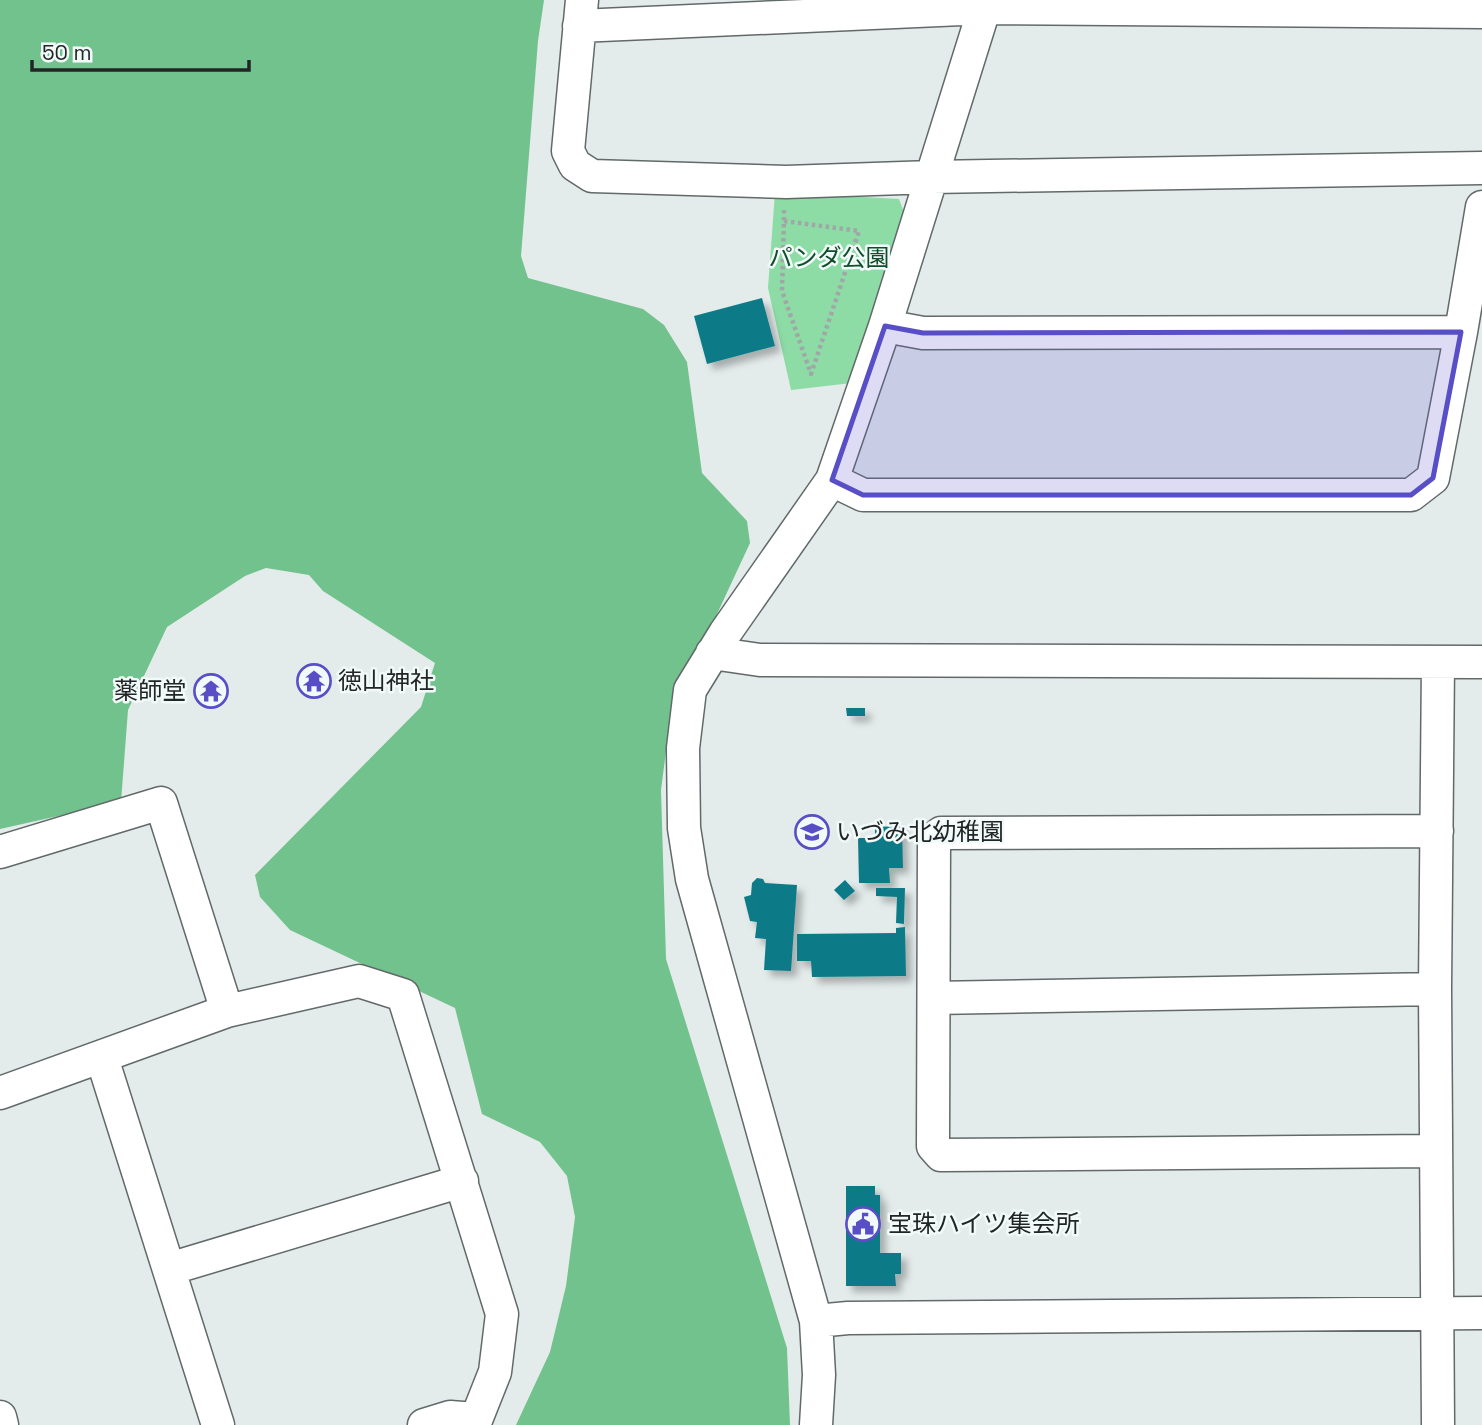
<svg xmlns="http://www.w3.org/2000/svg" width="1482" height="1425" font-family="'Space Grotesk','Noto Sans JP',sans-serif">
<defs>
<filter id="shadow"><feDropShadow dx="6" dy="6" stdDeviation="3.5" flood-color="#0004"/></filter>
</defs>
<rect width="100%" height="100%" fill="#e4eceb"/>
<path fill="#8ddca6" d="M775,192L899,199L905,215L852,383L791,390L768,288Z"/>
<path fill="#71c28c" d="M0,0H544L538,41L521,256L528,278L643,309L664,325L687,362L702,473L747,521L750,543L671,713L661,790L666,959L787,1348L790,1425H516L550,1352L566,1286L575,1217L567,1176L540,1142L482,1114L455,1008L290,930L260,897L255,875L421,707L435,663L323,591L309,575L266,568L245,576L167,627L128,710L121,802L0,829Z"/>
<path fill="#0c7a87" filter="url(#shadow)" d="M762,298L775,346L707,364L694,316Z
M846,708H865V716H847Z
M902,826L903,868H889L890,883H859L858,838H875V827Z
M757,878L763,879L765,883L797,885L791,971L764,970L766,939L755,938L757,922L750,921L744,897L751,895L752,883Z
M845,880L855,891L844,900L834,890Z
M876,888H905L904,924L896,923L897,897L876,896Z
M905,927L906,976L812,977L811,961H797V934L896,933V928Z
M846,1186H875V1195H880V1253H901V1274H895L896,1286H846Z"/>
<g fill="none" stroke-linecap="round" stroke-linejoin="round">
<g stroke="#626969" stroke-width="35">
<path id="minor" d="M582,0L568,151L575,165L592,176L786,182L932,177L1482,168
M579,26L984,8L1482,12
M885,326L923,333L1461,332
M832,480L863,495H1411L1433,478L1461,332L1482,207
M712,653L760,660L1482,662
M0,852L161,803L227,1011
M934,998L1435,989
M102,1058L218,1425
M0,1093L227,1011L359,981L403,995L502,1314L495,1372L474,1425
M1435,1151L941,1155L933,1146L934,839L941,833L1437,831
M169,1269L462,1181
M816,1321L848,1318L1482,1313
M0,1417L2,1425
M424,1425L450,1417L475,1419
M816,1425L819,1375L816,1321L692,879L684,828L683,748L690,690L725,633L832,480L885,326L987,0
M1438,1425L1435,989L1438,662"/>
</g>
<path stroke="#a0a7a6" stroke-width="4.5" stroke-dasharray="3.5 3.5" stroke-linecap="butt" d="M784,221L859,231L811,374L782,291L784,221V210"/>
<use href="#minor" stroke="#fff" stroke-width="32"/>
</g>
<path fill="#584ec6" fill-opacity="0.2" stroke="#584ec6" stroke-width="5" stroke-linejoin="round" d="M885,326L923,333L1461,332L1433,478L1411,495H863L832,480Z"/>
<defs>
<g id="temple-ring" transform="scale(1.75)"><circle r="9.5" fill="#f1f9f9" stroke="#584ec6" stroke-width="1.5"/><path d="M0-6L5-2H3V0L6.5 2.5H4V6H1.5V3h-3V6H-4V2.5H-6.5L-3 0V-2H-5Z" fill="#584ec6"/></g>
<g id="school-ring" transform="scale(1.75)"><circle r="9.5" fill="#f1f9f9" stroke="#584ec6" stroke-width="1.5"/><path d="M0-5L7-2L0 1L-7-2ZM-4 1L0 2.5L4 1V4Q0 6-4 4Z" fill="#584ec6"/></g>
<g id="civic-ring" transform="scale(1.75)"><circle r="9.5" fill="#f1f9f9" stroke="#584ec6" stroke-width="1.5"/><path d="M-.6-6.5H3V-4.5H.6V-3L4-1V1h2V6H-6V1h2V-1L-.6-3ZM-1.2 2.5V6h2.4V2.5Z" fill="#584ec6"/></g>
</defs>
<g fill-rule="evenodd">
<use href="#temple-ring" x="314" y="681"/>
<use href="#temple-ring" x="211" y="691"/>
<use href="#school-ring" x="812" y="832"/>
<use href="#civic-ring" x="863" y="1224"/>
</g>
<g text-anchor="middle" stroke-width="5" stroke-linejoin="round" paint-order="stroke">
<g font-size="24" fill="#104d2a" stroke="#f1f9f9">
<text x="829" y="266">パンダ公園</text>
</g>
<g font-size="24" fill="#222525" stroke="#f1f9f9" text-anchor="start">
<text x="338" y="689">徳山神社</text>
<text x="186" y="699" text-anchor="end">薬師堂</text>
<text x="836" y="840">いづみ北幼稚園</text>
<text x="888" y="1232">宝珠ハイツ集会所</text>
</g>
</g>
<path d="M32 60v10h217v-10" fill="none" stroke="#222525" stroke-width="3.5"/>
<text x="42" y="60" font-size="21" fill="#222525" stroke="#f1f9f9" stroke-width="5" paint-order="stroke">50 m</text>
</svg>
